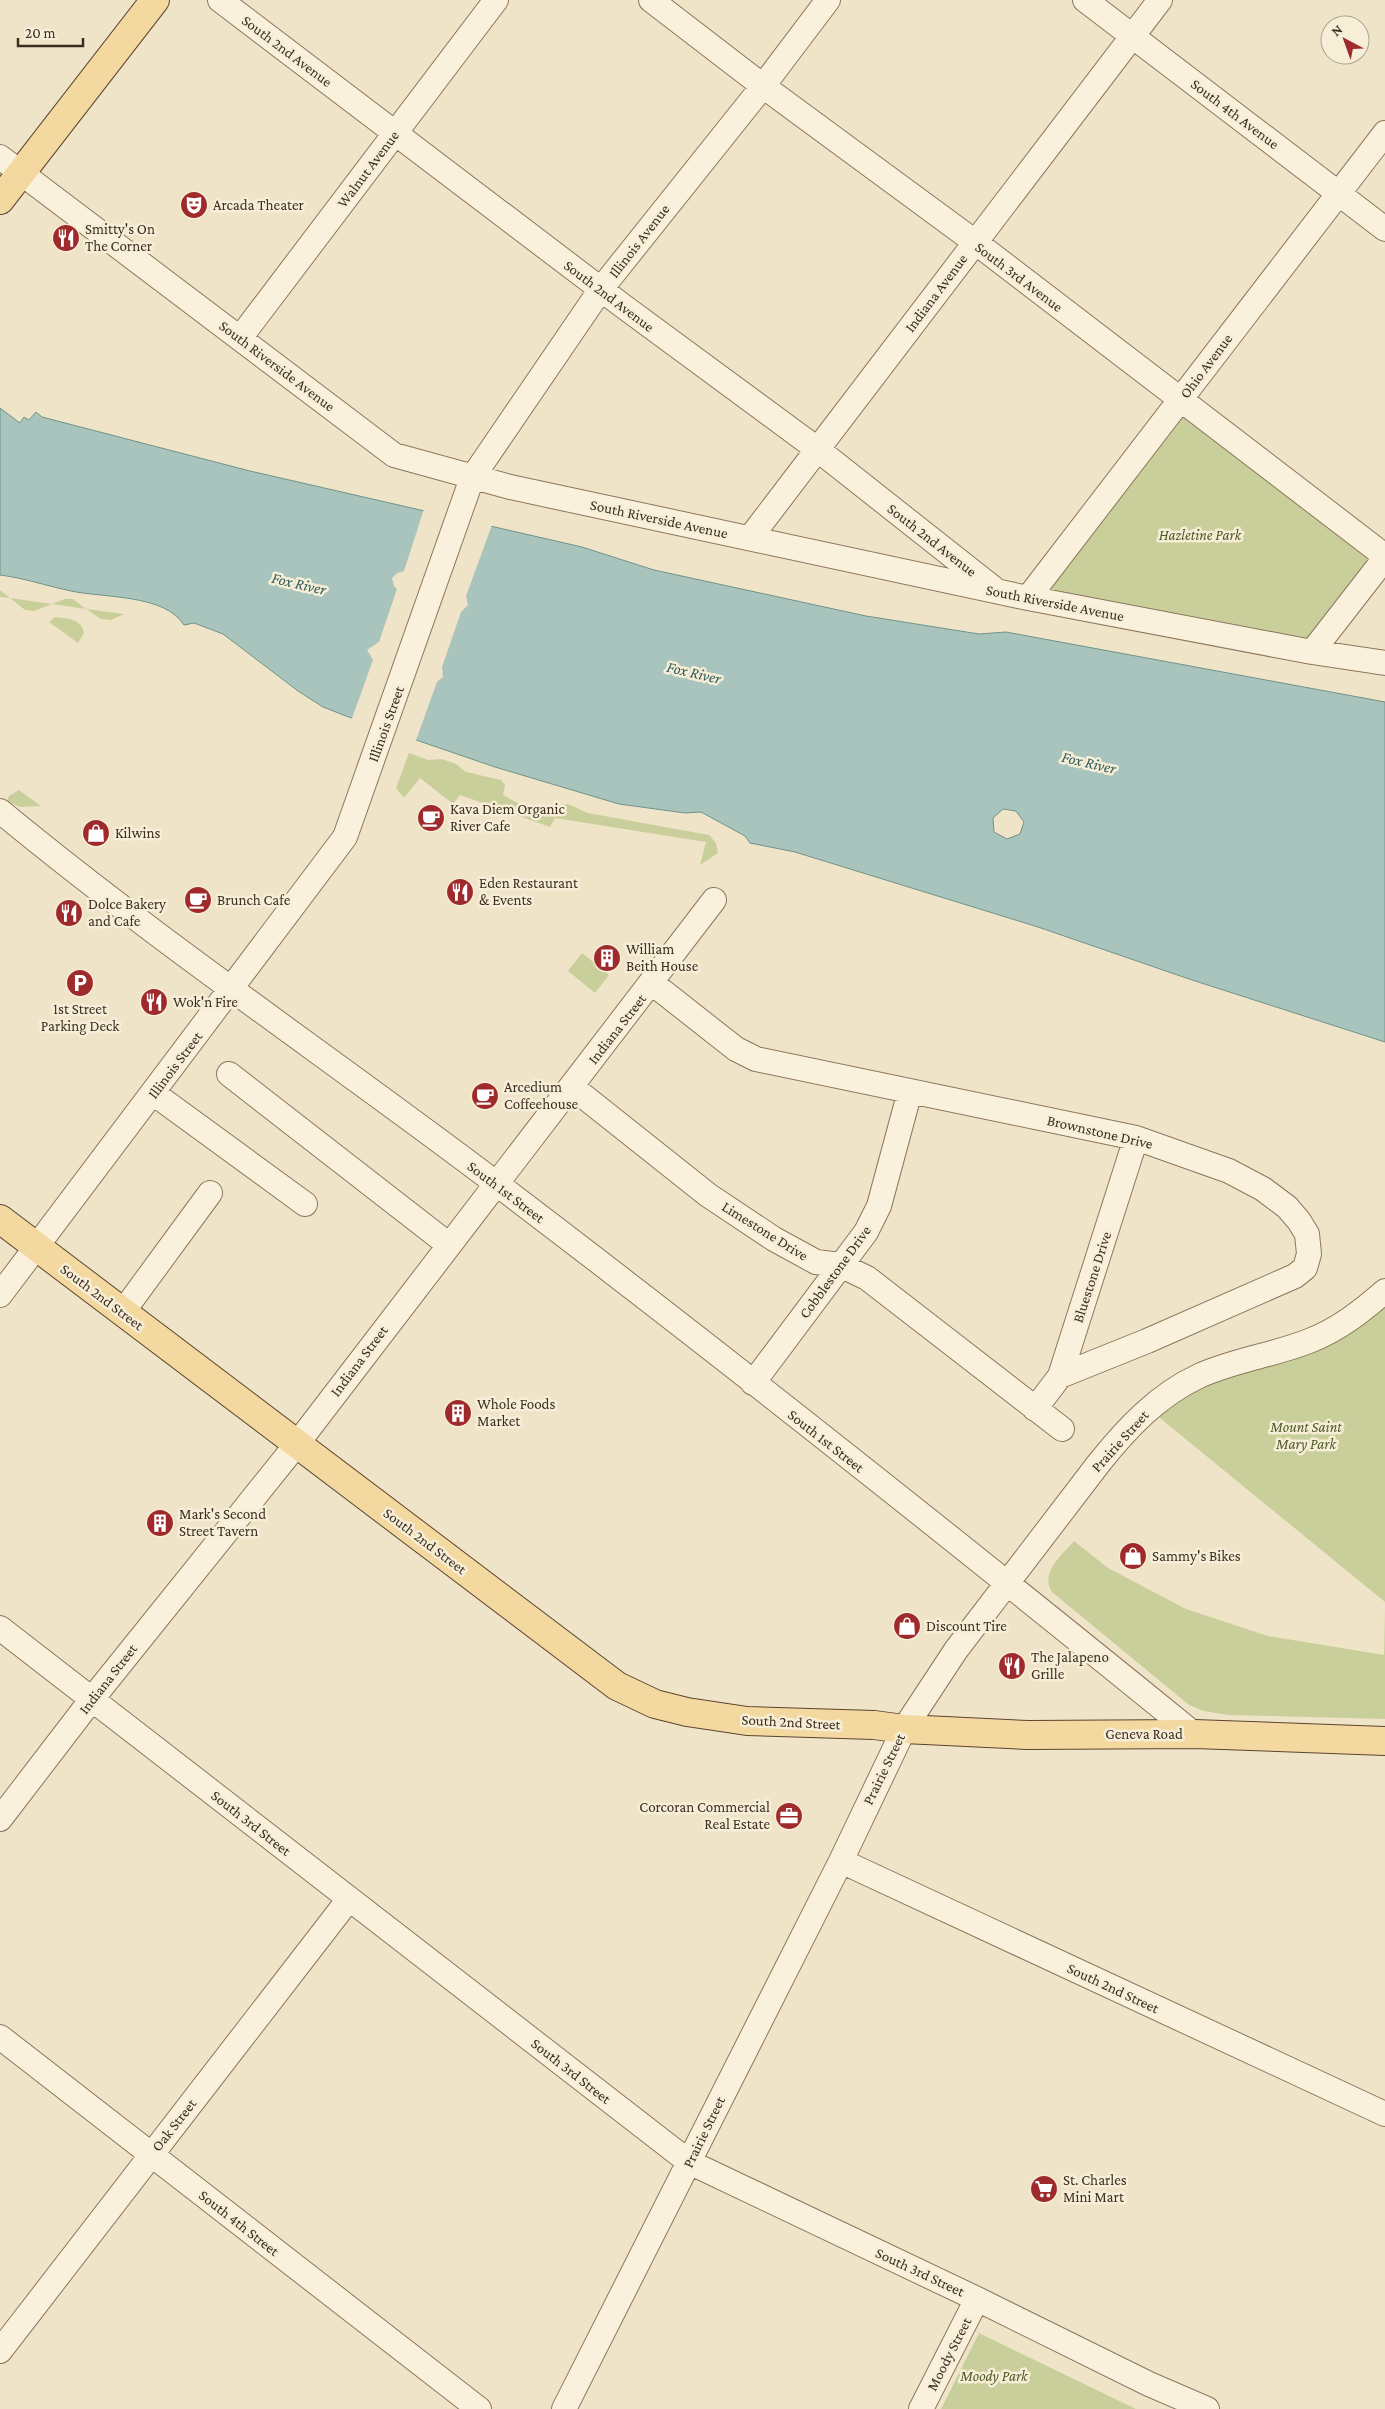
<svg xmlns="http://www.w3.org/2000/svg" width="1385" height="2409" font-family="'Crimson Pro',serif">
<rect width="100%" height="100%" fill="#f0e4c8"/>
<path fill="#c9cf9b" d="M1182,406L1377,558L1307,650L1041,593Z
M0,590L10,598L52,604L65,599H73L86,609L124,614L111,620L101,619L86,609L52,604L34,611L25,610L10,598L0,597Z
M55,617C68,619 81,618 84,633L78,643L49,622Z
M409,753L428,760L442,759L456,764L466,772L501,780L505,785L503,795L523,806L540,807L568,804L588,813L709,835L716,843L718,853L700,865L706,842L555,818L550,827L460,795L453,804L420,778L404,798L396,788Z
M19,790L41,806L20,807L7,801L9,796Z
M582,953L609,975L595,993L568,971Z
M1385,1296V1602L1155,1414L1207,1383Z
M1074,1541L1108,1568L1186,1609L1268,1636L1384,1655L1385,1609V1719L1228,1715L1204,1711L1189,1705L1052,1592C1039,1573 1063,1554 1074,1541Z
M979,2333L1136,2409H941Z"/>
<path fill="#a9c4bc" stroke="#6f938a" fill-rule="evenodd" d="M0,408L20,423L24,417L29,420L36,412L42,417L250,471L582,547L654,570L866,616L979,634L1006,632L1385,702V1042L1192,980L1038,927L795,852L750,843L745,836L701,812L685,813L619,804L495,767L346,716L323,707L298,691L223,634L194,623L184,625C165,594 103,598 71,591C47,586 24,578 0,575ZM1003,809L1016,811L1024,822L1020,834L1007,839L994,832L993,818Z"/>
<path fill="#f0e4c8" d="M424,509L492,525L466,596L468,605L461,612L442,667L443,677L437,682L415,743L351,721L373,660L367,650L379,642L397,589L394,586L392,578L397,573L404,571Z"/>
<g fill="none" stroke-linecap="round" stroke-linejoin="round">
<g stroke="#8d765c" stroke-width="26">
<path id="minor" d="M220,0L623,306L817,449L993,588
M651,0L763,86L975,242L1385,556
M1085,0L1385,229
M0,157L394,455L510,487L1028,598L1312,652L1385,663
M240,338L496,0
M750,538L1160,0
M1028,598L1385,133
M1312,652L1385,558
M0,811C160,943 332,1059 497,1184C733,1363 965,1548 1194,1734
M652,983L736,1049L756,1059L1136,1138L1229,1171L1263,1189L1287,1207L1299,1221L1307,1234L1309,1254L1305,1268L1295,1276L1147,1341L1060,1376
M229,1074L449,1245
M572,1087L708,1195L774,1239L816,1262L840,1265L867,1278L1062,1429
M153,1093L305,1204
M0,1295L345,837L472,478L601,289L763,86L828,0
M122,1313L210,1193
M753,1383L866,1232L879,1206L910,1091
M1035,1409L1060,1376L1136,1138
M0,1628L689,2162L977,2299L1149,2384L1207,2409
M0,1819L92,1699L300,1440L714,900
M841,1861L1385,2114
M0,2037L479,2409
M0,2351L349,1899
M564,2409L841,1861L904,1729L956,1650L1099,1463C1127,1428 1158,1395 1199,1376C1234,1360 1274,1355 1309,1341C1338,1330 1362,1311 1385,1291
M921,2409L977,2299"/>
</g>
<g stroke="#5b4430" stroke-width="30">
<path id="major" d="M0,200L155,0
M0,1219L617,1686L655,1704L687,1712L747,1721L874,1725L904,1729L1028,1735L1194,1734L1385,1741"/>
</g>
<use href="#minor" stroke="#faf1dc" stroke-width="24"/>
<use href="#major" stroke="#f3d9a0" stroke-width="28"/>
</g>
<defs>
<g id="theatre-disc" transform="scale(1.4375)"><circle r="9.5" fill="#9e2a2b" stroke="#f7eed8"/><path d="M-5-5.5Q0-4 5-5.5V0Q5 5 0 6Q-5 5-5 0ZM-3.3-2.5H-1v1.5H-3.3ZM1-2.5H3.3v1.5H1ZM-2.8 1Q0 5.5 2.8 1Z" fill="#fff"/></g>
<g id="restaurant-disc" transform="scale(1.4375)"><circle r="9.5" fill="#9e2a2b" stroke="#f7eed8"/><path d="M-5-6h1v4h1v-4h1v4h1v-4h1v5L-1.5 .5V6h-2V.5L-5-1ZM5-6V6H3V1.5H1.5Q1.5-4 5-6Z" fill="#fff"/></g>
<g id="cafe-disc" transform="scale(1.4375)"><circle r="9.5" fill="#9e2a2b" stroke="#f7eed8"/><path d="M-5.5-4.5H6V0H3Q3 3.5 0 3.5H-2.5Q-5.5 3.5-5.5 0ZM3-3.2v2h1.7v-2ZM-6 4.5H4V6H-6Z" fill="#fff"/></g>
<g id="shop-disc" transform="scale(1.4375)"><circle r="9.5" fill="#9e2a2b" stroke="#f7eed8"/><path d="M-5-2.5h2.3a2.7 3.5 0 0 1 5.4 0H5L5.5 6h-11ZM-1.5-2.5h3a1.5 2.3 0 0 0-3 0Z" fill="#fff"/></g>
<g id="building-disc" transform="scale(1.4375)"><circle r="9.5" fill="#9e2a2b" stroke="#f7eed8"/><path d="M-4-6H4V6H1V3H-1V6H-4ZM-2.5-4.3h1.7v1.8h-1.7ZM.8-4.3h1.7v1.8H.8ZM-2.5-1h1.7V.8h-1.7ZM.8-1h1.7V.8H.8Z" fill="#fff"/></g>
<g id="parking-disc" transform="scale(1.4375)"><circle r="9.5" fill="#9e2a2b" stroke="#f7eed8"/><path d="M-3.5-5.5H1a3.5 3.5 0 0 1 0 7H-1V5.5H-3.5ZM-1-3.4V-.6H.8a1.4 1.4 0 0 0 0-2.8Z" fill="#fff"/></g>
<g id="office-disc" transform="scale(1.4375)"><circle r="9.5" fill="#9e2a2b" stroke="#f7eed8"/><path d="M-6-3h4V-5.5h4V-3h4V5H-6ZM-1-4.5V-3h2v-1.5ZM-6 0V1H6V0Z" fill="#fff"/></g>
<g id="supermarket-disc" transform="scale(1.4375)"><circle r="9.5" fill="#9e2a2b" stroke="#f7eed8"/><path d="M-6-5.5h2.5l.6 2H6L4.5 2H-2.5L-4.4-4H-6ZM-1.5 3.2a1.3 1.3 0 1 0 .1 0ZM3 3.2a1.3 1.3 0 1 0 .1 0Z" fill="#fff"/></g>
</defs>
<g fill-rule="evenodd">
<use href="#theatre-disc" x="194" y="205"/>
<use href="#restaurant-disc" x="66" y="238"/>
<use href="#cafe-disc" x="431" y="818"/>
<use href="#shop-disc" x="96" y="833"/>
<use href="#restaurant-disc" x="460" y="892"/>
<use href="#cafe-disc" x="198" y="900"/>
<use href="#restaurant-disc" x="69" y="913"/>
<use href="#building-disc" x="607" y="958"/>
<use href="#parking-disc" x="80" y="983"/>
<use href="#restaurant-disc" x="154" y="1002"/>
<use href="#cafe-disc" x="485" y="1096"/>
<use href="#building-disc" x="458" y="1413"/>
<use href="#building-disc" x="160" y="1523"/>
<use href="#shop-disc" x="1133" y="1556"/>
<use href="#shop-disc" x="907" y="1626"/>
<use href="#restaurant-disc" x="1012" y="1666"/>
<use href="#office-disc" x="789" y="1816"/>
<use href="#supermarket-disc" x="1044" y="2189"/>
</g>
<g text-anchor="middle" stroke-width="5" stroke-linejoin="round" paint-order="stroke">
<g font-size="15" fill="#3d2e20" stroke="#f7eed8">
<text transform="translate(287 51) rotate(37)" y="5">South 2nd Avenue</text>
<text transform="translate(1235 114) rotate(37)" y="5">South 4th Avenue</text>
<text transform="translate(368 169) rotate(-53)" y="5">Walnut Avenue</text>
<text transform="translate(639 241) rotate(-52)" y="5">Illinois Avenue</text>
<text transform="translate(1019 277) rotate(37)" y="5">South 3rd Avenue</text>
<text transform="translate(936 293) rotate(-53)" y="5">Indiana Avenue</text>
<text transform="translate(609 296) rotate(37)" y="5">South 2nd Avenue</text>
<text transform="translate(277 366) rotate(37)" y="5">South Riverside Avenue</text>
<text transform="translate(1206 366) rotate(-53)" y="5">Ohio Avenue</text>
<text transform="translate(659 519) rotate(12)" y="5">South Riverside Avenue</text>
<text transform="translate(932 540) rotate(38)" y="5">South 2nd Avenue</text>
<text transform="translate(1055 603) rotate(11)" y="5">South Riverside Avenue</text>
<text transform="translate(386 724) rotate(-70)" y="5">Illinois Street</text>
<text transform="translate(617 1029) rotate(-52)" y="5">Indiana Street</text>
<text transform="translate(175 1065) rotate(-53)" y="5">Illinois Street</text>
<text transform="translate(1100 1132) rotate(13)" y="5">Brownstone Drive</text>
<text transform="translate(506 1192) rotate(37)" y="5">South 1st Street</text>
<text transform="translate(765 1231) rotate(32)" y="5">Limestone Drive</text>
<text transform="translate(835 1272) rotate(-54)" y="5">Cobblestone Drive</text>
<text transform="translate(1092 1277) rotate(-72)" y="5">Bluestone Drive</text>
<text transform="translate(102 1297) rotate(37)" y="5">South 2nd Street</text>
<text transform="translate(359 1361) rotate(-53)" y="5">Indiana Street</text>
<text transform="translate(826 1441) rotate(38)" y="5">South 1st Street</text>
<text transform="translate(1120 1441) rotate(-48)" y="5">Prairie Street</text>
<text transform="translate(425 1541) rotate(37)" y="5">South 2nd Street</text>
<text transform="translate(108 1679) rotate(-52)" y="5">Indiana Street</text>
<text transform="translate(791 1722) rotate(3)" y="5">South 2nd Street</text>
<text x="1144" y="1739">Geneva Road</text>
<text transform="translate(884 1769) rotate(-64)" y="5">Prairie Street</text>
<text transform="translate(251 1823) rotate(38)" y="5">South 3rd Street</text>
<text transform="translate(1113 1988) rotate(25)" y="5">South 2nd Street</text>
<text transform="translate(571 2071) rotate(38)" y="5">South 3rd Street</text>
<text transform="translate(174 2125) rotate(-52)" y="5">Oak Street</text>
<text transform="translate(704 2132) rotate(-64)" y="5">Prairie Street</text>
<text transform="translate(239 2223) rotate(38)" y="5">South 4th Street</text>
<text transform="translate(920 2272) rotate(25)" y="5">South 3rd Street</text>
<text transform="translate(949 2354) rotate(-63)" y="5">Moody Street</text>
</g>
<g font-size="15" fill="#3d2e20" stroke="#f7eed8" text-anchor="start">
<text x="213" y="210">Arcada Theater</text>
<text x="85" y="234">Smitty's On<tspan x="85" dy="17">The Corner</tspan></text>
<text x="450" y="814">Kava Diem Organic<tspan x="450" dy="17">River Cafe</tspan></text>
<text x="115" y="838">Kilwins</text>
<text x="479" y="888">Eden Restaurant<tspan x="479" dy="17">&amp; Events</tspan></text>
<text x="217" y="905">Brunch Cafe</text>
<text x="88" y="909">Dolce Bakery<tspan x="88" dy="17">and Cafe</tspan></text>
<text x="626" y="954">William<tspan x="626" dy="17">Beith House</tspan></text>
<text x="173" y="1007">Wok'n Fire</text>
<text x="80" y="1014" text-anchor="middle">1st Street<tspan x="80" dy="17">Parking Deck</tspan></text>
<text x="504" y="1092">Arcedium<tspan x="504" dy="17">Coffeehouse</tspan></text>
<text x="477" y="1409">Whole Foods<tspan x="477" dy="17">Market</tspan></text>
<text x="179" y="1519">Mark's Second<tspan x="179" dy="17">Street Tavern</tspan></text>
<text x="1152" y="1561">Sammy's Bikes</text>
<text x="926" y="1631">Discount Tire</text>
<text x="1031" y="1662">The Jalapeno<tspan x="1031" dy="17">Grille</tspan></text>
<text x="770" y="1812" text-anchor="end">Corcoran Commercial<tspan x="770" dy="17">Real Estate</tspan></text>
<text x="1063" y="2185">St. Charles<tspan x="1063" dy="17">Mini Mart</tspan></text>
</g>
<g font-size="15" font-style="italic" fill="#4d5a26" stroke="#f7eed8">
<text x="1200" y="540">Hazletine Park</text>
<text x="1306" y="1432">Mount Saint<tspan x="1306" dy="17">Mary Park</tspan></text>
<text x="994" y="2381">Moody Park</text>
</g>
<g font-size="16" font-style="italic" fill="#2f5d5a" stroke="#f7eed8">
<text transform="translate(299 583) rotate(13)" y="6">Fox River</text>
<text transform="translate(694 672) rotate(13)" y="6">Fox River</text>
<text transform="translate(1089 762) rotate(13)" y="6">Fox River</text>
</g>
</g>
<g transform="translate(1345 40) rotate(319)"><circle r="24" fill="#f7eed8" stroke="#ada18e"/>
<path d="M0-4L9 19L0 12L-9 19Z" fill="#9e2a2b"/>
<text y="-8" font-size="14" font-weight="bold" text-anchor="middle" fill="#3d2e20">N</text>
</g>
<path d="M18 38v8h65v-8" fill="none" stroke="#3d2e20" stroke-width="2.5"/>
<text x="25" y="38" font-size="15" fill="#3d2e20" stroke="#f7eed8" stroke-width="4" paint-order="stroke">20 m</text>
</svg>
